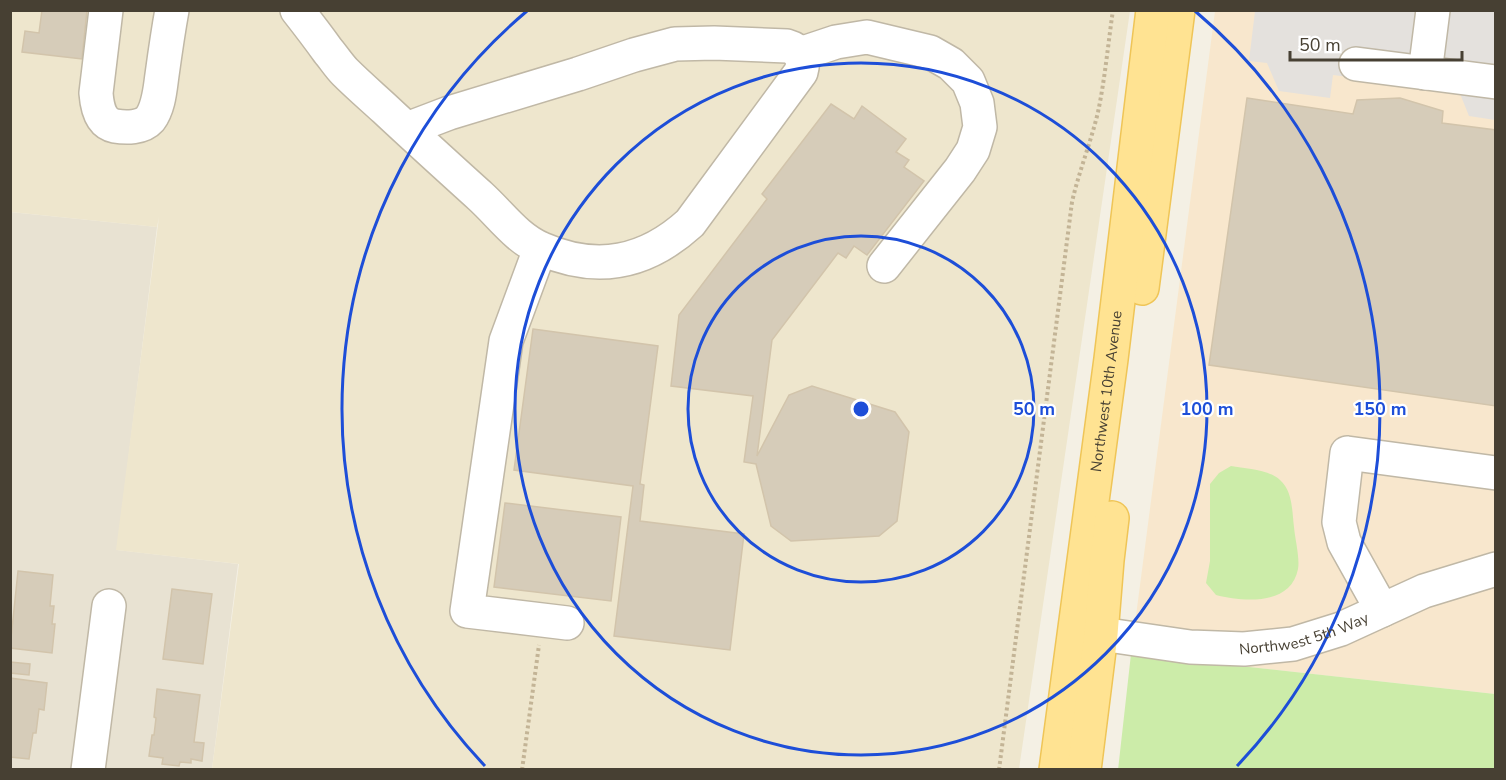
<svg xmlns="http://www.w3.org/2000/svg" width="1506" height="780" font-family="'Nunito Sans',sans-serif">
<rect width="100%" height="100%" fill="#f4f0e4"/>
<path fill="#e8e2d2" d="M10,212L157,227L117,550L238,564L212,769H11Z"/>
<path fill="#f8e7cd" d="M1215,11H1495V694L1131,654Z"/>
<path fill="#eee6cd" d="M10,11H1130L1019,769H212L239,564L116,550L159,217L157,227L11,212Z"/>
<path fill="#cceca9" d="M1231,466C1246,469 1268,469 1280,480C1293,491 1292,512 1294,527C1295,539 1300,558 1298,569C1291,606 1243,602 1216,595L1206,583L1210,561V484L1219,473Z
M1131,654L1495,694V769L1118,770Z"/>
<path fill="#e4e1dd" d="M1255,11H1495V120L1469,116L1459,91L1333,75L1330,98L1279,91L1267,63L1249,61Z"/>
<path fill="#d6ccb9" stroke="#d2c4ab" stroke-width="1.5" d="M42,10H87L82,59L22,52L25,31L39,33Z
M1247,98L1353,114L1357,100L1400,98L1443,111L1442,123L1496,130V406L1209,365Z
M831,104L854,119L862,106L906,139L896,152L909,160L904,167L924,181L867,255L854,246L846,258L838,253L772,340L757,456L789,395L812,386L895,412L909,432L897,521L879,536L791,541L771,526L756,464L744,462L753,396L671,386L679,315L767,199L762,194Z
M533,329L658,346L640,484L644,485L640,521L744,534L730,650L614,636L633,486L514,470Z
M505,503L621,517L611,601L494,587Z
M18,571L53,575L50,606H54L52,624H55L52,653L10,648Z
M172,589L212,594L203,664L163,659Z
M10,662L30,664L29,675L10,673Z
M10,678L47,683L44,710L39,709L36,733H33L29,759L10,757Z
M157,689L200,695L194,742L204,743L202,761L191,759V763L180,762L179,766L162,764L163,758L149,756L152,735H154L156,718L154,717Z"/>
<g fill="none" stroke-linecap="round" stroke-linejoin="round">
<g stroke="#c0b8a6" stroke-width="36">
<g id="minor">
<path d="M106,10L96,93C97,106 100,123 115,126C126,128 142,128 150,119C159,107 160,89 162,75C165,53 168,32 172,10"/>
<path d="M297,10C308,24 318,37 328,51C334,58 339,66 345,72C358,85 372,97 385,109C417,139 448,167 480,196C500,214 517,239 542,249C597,273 646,263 690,223L801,72C805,58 801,50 787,46L714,43L675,44L634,55L578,74L449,113L407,129"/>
<path d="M800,54L836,42L867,37L930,52L951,64L968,81L977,103L980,127L973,150L960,170L884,266"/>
<path d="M1356,64L1496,82"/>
<path d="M1425,73L1433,10"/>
<path d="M540,249L506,341L467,611L567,623"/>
<path d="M1382,610L1344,542L1339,522L1347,453L1496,473"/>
<path id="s1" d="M1101,634L1190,647L1244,649L1293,644L1341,629L1424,591L1496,569"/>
<path d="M88,770L109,606"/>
</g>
</g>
<g stroke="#efc557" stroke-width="36">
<g id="major">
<path d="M1142,288L1178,10"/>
<path id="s2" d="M1056,770L1111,359L1153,10"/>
<path d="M1084,770L1101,634L1107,560L1112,518"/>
</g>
</g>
<path stroke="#c3b496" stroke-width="4" stroke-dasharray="3 3" stroke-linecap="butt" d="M522,770L539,645
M999,770L1072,202C1079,171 1091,142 1098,112C1105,79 1108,44 1113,10"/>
<use href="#minor" stroke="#fff" stroke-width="33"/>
<use href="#major" stroke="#ffe392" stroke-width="33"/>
</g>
<g fill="none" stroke="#1d4ed8" stroke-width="3">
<circle cx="861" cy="409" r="173"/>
<circle cx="861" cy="409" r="346"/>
<path d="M485 766A519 519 0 0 1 527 11M1195 11A519 519 0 0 1 1237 766"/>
</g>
<g text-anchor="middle" stroke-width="4.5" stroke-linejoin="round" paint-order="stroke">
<g font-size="15" fill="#474033" stroke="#fff">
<text dy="5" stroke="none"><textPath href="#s2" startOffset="382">Northwest 10th Avenue</textPath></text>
<text dy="5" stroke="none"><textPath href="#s1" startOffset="206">Northwest 5th Way</textPath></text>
</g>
</g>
<circle cx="861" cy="409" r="9" fill="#1d4ed8" stroke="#fff" stroke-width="3"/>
<g font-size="18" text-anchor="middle" font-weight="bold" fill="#1d4ed8" stroke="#fff" stroke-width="4.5" stroke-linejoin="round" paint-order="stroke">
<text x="1034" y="415">50 m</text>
<text x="1207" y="415">100 m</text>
<text x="1380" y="415">150 m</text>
</g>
<rect width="1506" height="780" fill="none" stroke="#474033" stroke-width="24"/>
<path d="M1290 51v9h172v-9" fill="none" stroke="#474033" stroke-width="3"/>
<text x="1299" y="51" font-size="18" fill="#474033" stroke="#ffffff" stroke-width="4.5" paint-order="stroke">50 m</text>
</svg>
